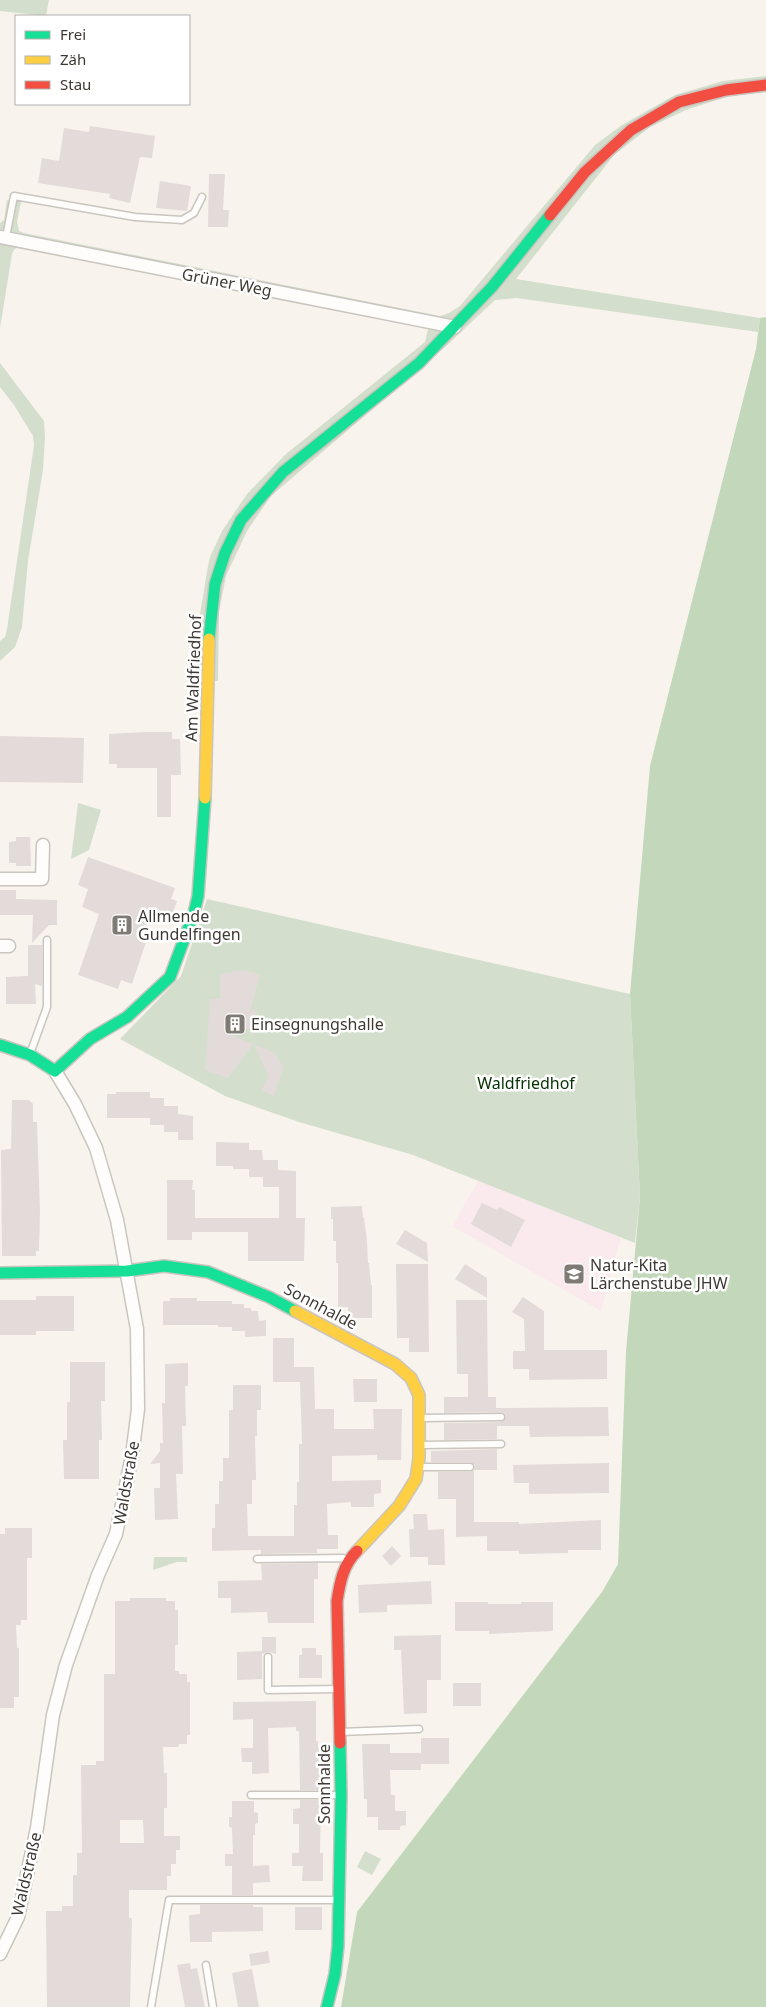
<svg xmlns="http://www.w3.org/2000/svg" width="766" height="2007" font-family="'Noto Sans',sans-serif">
<rect width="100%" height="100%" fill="#f9f3ed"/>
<path fill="#faeaee" d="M478,1181L621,1237L601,1311L452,1226Z"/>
<path fill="#d3dfcc" d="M0,0H49L46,16L0,11Z
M766,76V92L729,96L686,110L650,127L614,155L516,279L760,318L758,332L517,298L495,300L444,348L271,496L247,531L226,576L219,612L218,681H198L200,614L208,566L210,557L222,531L247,494L286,454L425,342L428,329L25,246C19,247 14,247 12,254L0,328V223L4,220L7,200L21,202L17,222L19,231L24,233L440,316L449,313L460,306L595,145L622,125L675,95L723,81Z
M0,363L44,421L45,437L43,470L28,561L22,627L15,647L0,661V641L5,637L7,629L34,445L33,436L14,405L0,387Z
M78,803L101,810L89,850L71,859Z
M207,899L630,994L640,1197L635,1243L413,1155L299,1122L225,1096L120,1039L181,976Z
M154,1557H187V1562H177L153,1570Z
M365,1851L381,1859L372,1875L357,1867Z"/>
<path fill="#c3d8ba" d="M766,317V2007H341L357,1912L602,1592L618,1564L626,1352L640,1197L630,994L650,766L756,349L760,318Z"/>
<path fill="#e2dbd9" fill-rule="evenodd" d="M90,126L155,136L152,158L140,157L130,203L109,198L110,194L38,183L42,158L59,161L64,128L89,132Z
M209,174H225L223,210H229L228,227H208Z
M160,181L191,186L187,211L156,208Z
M144,732H172V739H180L181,775H171V817H157V768H117V764H109V734Z
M0,736L84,738L83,783L0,782Z
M16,837H30L31,866H16V863H9V842L16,841Z
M88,857L175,888L171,899L177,901L172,915L154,909L145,932L149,933L132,984L121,980L118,989L78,975L99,914L82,907L88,889L78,885Z
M0,890H16V899L57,900V925H49L32,943L33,915H0Z
M28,945H42V986L35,984L36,1004H6V977L28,976Z
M245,970L260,975L250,1012L254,1009L263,1029L222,1031L253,1044L228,1078L205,1070L210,999H220V974Z
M254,1044L275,1053L283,1068L274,1096L262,1090L268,1075Z
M116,1092H150V1098H164V1106H178V1114L193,1116V1140H178V1132H164V1125H150V1118H107V1094H116Z
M12,1100H29L33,1104V1122H37L40,1212L39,1251H36V1256H2L1,1150L11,1149Z
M216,1142L249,1143V1150H262L263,1160H278V1170L296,1171V1218H305L304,1261H248V1232H192V1240H167V1180H193L192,1190H195V1218H279V1187H263V1177H249V1169H233V1166H216Z
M482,1203L497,1210L499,1207L525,1220L511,1247L471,1224Z
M362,1206L363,1218H364L367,1241L368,1263H369L371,1285H372V1318H348V1307L338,1308V1263H336V1241H333V1219H331V1207Z
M405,1230L427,1243L428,1262L396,1244Z
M396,1264H428L429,1352H409V1338H397Z
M465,1264L487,1278V1298L455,1279Z
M36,1296H74V1331H36V1335H0V1300H36Z
M523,1297L544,1311V1350H607V1379L529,1380V1369H513V1351H525L524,1319L512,1312Z
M170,1298H197V1301H232V1304H244V1308H251V1311H258L259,1321L266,1320V1336L245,1337V1331H232V1327H218V1325H163V1301H170Z
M456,1300H487L488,1397H496V1408L608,1407L609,1436L530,1437L529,1426H497V1439L444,1440V1423L501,1422L506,1417L505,1414L501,1412L444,1413V1397H468V1374H457Z
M273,1338H294V1367H314L315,1409H334V1429H374L373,1409H402L401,1460H377V1455L332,1456V1481L381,1480V1493L374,1494V1507H351V1502L327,1504L328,1535H338V1549H317V1553L261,1554V1550L212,1551V1528H215V1504H219V1481H223V1458H229V1410H233V1385H261V1410H257V1436H255L256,1480H252V1504H247L248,1536H294V1505H297V1482H299V1444H302L300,1382H273Z
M70,1362H105V1401H101L102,1440H99V1479H64L63,1440H67V1402H70Z
M188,1363V1386H185L186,1426H182L183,1474H176L178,1519L155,1520L154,1488H160V1463L150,1464L160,1451V1443H163L162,1403H165V1364Z
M353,1379H377V1402H354Z
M497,1449V1470H474L475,1465L470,1462H431V1451Z
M609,1463V1493L529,1494V1483H514L513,1465Z
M474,1470V1522H519V1524L601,1520V1550H568V1553L519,1554V1551H487V1536L456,1537V1499H438V1472H470Z
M413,1514H427L428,1530L444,1529L445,1565H428V1557H410L409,1529H414Z
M5,1528H32V1558H27V1620H21V1625H16L17,1648H19V1697H14V1708H0V1534H5Z
M392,1546L401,1556L391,1566L382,1556Z
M318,1563V1579H314V1623H268L267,1612L231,1613V1598H218V1581L262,1580L261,1564Z
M431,1581L432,1604L387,1605V1612L359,1613L358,1585Z
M130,1598H166V1601H175V1610H178V1645H175V1671H179V1674H187V1682H190V1735H187V1744H179L178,1747H163L164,1773H167V1808H164V1836H180V1850H176V1864H171V1876H167V1890H129V1918H132L130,2007H47L46,1911H62V1906H73V1875H77V1853H82L81,1765H96V1761H104V1674H115V1601H130ZM120,1820H143L144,1843H120Z
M455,1602H488V1604H521V1602H553V1631L489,1634V1631H455Z
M441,1635V1680H427V1713L404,1714L401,1650H394V1636Z
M262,1637H276V1654L268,1652L262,1654V1679L237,1680V1652L262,1651Z
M302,1648H316V1655H322V1678H299V1655H302Z
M453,1683H481V1706H453Z
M316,1701V1741H318V1747H323L324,1785H321V1790H300L299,1731H296V1727L268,1728L269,1773L252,1774V1762H242L241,1748H253V1719L233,1720V1702Z
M421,1738H449V1764H421Z
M362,1744H390V1753H421V1770H390L391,1795H395V1811H406V1825L400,1826V1830H378V1817H367V1799H364Z
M300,1800H321L320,1853H323V1881H302L303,1866H292V1853H299V1824H293V1809L300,1808Z
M232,1801H254V1812L258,1813V1823L255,1824V1835H253V1866L269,1865L270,1882L253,1883V1895H232V1866H225V1854H233L232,1828L229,1827V1817H232Z
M200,1905H253V1907H263V1931L212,1932V1942H190L189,1915L200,1914Z
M295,1907H322V1930H295Z
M268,1951L270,1963L251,1966L249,1954Z
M190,1963L191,1969L197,1968L205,2007H185L177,1965Z
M252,1969L259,2007H238L232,1973Z"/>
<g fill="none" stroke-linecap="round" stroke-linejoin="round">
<g stroke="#cac5bf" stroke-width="9">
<path id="lane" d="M6,237L14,196L135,217L182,220L194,213L202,197
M30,1054L47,1007V940
M421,1418L501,1417
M420,1445L501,1444
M419,1467H470
M257,1559L343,1558L345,1559
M268,1657V1690L339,1689
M340,1732L419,1729
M251,1795H340
M206,1965L213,2007
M151,2007L169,1900H338"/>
</g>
<g stroke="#cac5bf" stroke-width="15">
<path id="street" d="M0,237L455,327
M0,879H42L43,845
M0,946H9
M0,1954L18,1917L37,1828L53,1715L66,1665L98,1575L116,1534L132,1456L138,1409L137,1329L117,1220L96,1148L75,1104L55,1071"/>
</g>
<g stroke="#cac5bf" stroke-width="14">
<path id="fast" d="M209,639L215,584L225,553L241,520L283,472L419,363L492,287L550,215
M0,1045L30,1055L55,1071L90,1039L127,1017L170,977L194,913L198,896L205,798
M0,1273L127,1271L164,1266L208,1272L269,1297L295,1311
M327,2007L335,1974L338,1946L341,1795L340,1743"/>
</g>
<g stroke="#cac5bf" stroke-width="14">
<path id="slow" d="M205,798L209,639
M295,1311L395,1364L411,1378L419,1395V1458L416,1479L399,1506L357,1551"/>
</g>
<g stroke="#cac5bf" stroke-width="14">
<path id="jam" d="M550,215L585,172L631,130L679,102L726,90L766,85
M340,1743L337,1601C340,1582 343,1565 357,1551"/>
</g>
<use href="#lane" stroke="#fefdfc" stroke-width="6"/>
<use href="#street" stroke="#fefdfc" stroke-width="12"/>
<use href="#fast" stroke="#16e098" stroke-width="11"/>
<use href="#slow" stroke="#ffcf43" stroke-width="11"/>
<use href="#jam" stroke="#f24e42" stroke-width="11"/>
</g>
<defs>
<g id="building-square" transform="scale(1.125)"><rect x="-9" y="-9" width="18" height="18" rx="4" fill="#807a75" stroke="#fff"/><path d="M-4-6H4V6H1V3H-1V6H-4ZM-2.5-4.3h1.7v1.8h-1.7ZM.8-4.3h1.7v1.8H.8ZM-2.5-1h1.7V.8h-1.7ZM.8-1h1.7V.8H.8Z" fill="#fff"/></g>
<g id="school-square" transform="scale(1.125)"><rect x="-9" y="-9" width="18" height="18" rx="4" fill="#807a75" stroke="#fff"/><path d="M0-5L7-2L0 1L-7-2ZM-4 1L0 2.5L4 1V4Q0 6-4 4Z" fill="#fff"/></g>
</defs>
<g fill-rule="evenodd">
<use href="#building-square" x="122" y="925"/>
<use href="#building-square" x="235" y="1024"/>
<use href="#school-square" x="574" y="1274"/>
</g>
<g text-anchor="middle" stroke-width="5" stroke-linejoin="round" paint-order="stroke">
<g font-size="16" fill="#3f3934" stroke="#fff">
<text transform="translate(227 282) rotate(11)" y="6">Grüner Weg</text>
<text transform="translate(193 678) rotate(-88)" y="6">Am Waldfriedhof</text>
<text transform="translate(321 1306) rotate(28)" y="6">Sonnhalde</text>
<text transform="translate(126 1483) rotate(-80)" y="6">Waldstraße</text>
<text transform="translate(324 1784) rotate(-90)" y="6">Sonnhalde</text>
<text transform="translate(26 1874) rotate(-77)" y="6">Waldstraße</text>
</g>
<g font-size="16" fill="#3f3934" stroke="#fff" text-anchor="start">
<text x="138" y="922">Allmende<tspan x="138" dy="18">Gundelfingen</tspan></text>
<text x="251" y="1030">Einsegnungshalle</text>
<text x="590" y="1271">Natur-Kita<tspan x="590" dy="18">Lärchenstube JHW</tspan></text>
</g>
<g font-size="16" fill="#063303" stroke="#fff">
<text x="526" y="1089">Waldfriedhof</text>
</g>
</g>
<rect x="15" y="15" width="175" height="90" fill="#ffffff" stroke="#b2b0ae"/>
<rect x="25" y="31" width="25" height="8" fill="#16e098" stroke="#b2b0ae"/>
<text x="60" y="40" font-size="15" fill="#3f3934">Frei</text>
<rect x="25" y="56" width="25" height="8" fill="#ffcf43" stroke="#b2b0ae"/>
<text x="60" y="65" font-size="15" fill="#3f3934">Zäh</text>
<rect x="25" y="81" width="25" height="8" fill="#f24e42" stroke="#b2b0ae"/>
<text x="60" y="90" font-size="15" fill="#3f3934">Stau</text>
</svg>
